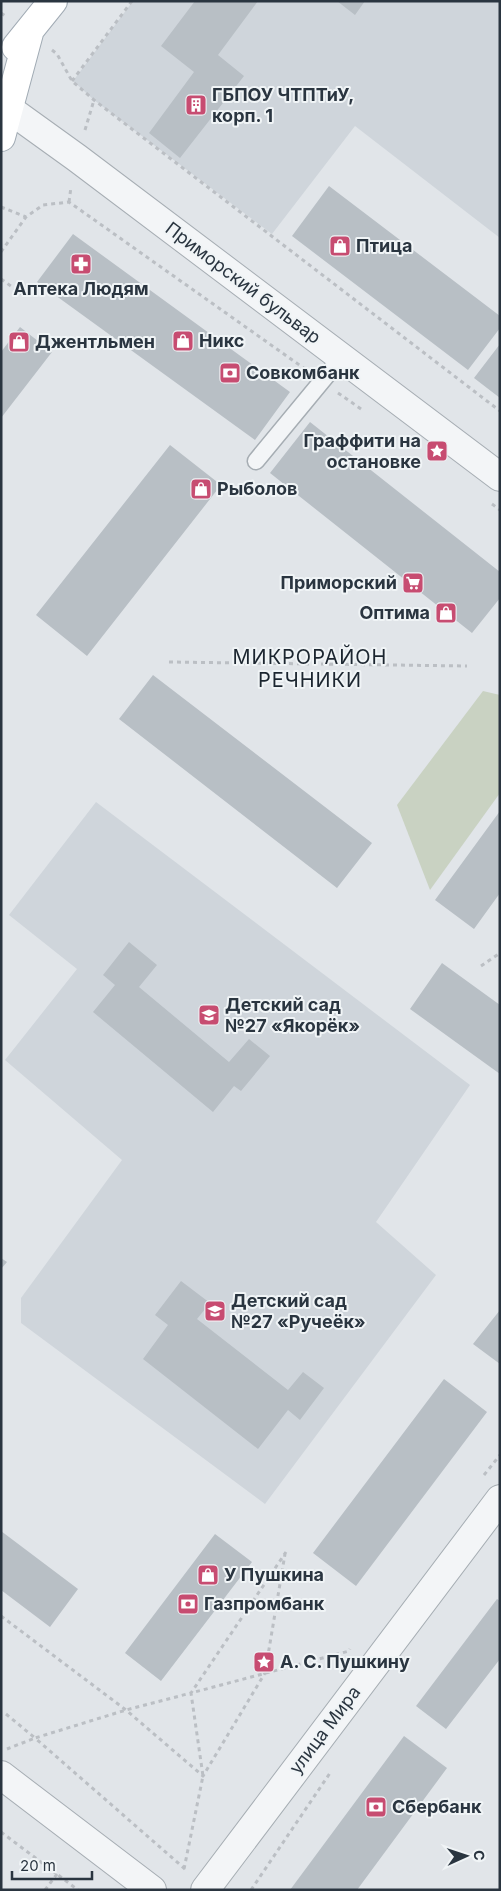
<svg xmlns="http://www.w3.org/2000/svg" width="501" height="1891" font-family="Inter,sans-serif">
<rect width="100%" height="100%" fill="#e1e5e9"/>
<path fill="#cfd5db" d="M133,1H500V238L355,126L272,234L94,100L73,81Z
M96,802L470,1085L376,1222L436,1275L265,1504L21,1323V1298L122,1160L5,1060L77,969L9,915Z"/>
<path fill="#c9d2c2" d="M483,691L500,695V793L430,890L397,805Z"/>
<path fill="#b8bfc5" d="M195,1H258L218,55L244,76L180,158L149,133L194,72L161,46Z
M337,1H365L355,15Z
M329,186L500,316V328L468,370L292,236Z
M73,234L290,392L255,440L37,282Z
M20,327L52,352L1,418V352Z
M500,344V398L474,378Z
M310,422L500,572V598L472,633L270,473Z
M170,445L221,485L87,656L36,615Z
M153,675L372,843L337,888L119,719Z
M500,811V893L474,929L435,900Z
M129,942L157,965L139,987L229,1062L249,1039L270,1056L241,1091L234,1086L213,1112L93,1012L115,985L103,975Z
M442,963L500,1005V1074L410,1009Z
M1,1258L7,1262L1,1269Z
M181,1281L210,1303L197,1319L288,1390L303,1372L324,1388L300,1420L288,1410L258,1449L143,1359L168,1325L155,1315Z
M500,1310V1364L473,1344Z
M444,1379L487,1412L356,1586L313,1553Z
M1,1531L78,1589L50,1627L1,1590Z
M215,1534L252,1562L161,1681L125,1653Z
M497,1599L500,1601V1659L446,1729L416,1706Z
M404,1736L447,1768L357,1890H290Z"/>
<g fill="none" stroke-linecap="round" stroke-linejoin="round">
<g stroke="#a6adb3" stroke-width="19">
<path id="service" d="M256,461L341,358"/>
</g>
<g stroke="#a6adb3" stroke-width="30">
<path id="minor" d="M205,1890L500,1499"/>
</g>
<g stroke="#a6adb3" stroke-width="30">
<path id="tertiary" d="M9,109L77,158L500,477
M1,1775L152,1890"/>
</g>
<g stroke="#a1abb4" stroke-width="30">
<path id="primary" d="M16,47L53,1
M1,137L29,33"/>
</g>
<path stroke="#bbbfc4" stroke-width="3" stroke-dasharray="4 4" stroke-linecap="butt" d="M1,13L7,17
M52,50L57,54L72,81L94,100L500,411
M72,81L132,1
M85,130L94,100
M69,202L71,187
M1,207L26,217
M1,252L26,217L43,205L69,202L305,369
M1,279L25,296
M338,393L364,411
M492,504L500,510
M169,662L467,666
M481,966L500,953
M484,1475L500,1455
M1,1616L126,1710L203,1776L265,1673L285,1554
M6,1714L35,1738L7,1749
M1,1832L78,1890
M184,1869L203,1776L191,1693L349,1651L350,1649
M185,1869L35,1738L126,1710L191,1693L286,1552
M45,1890L57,1874
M251,1890L330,1773"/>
<use href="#service" stroke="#f3f5f7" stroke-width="16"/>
<use href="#minor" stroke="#f3f5f7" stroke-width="28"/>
<use href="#tertiary" stroke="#f3f5f7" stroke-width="28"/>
<use href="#primary" stroke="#fff" stroke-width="28"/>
</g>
<defs>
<g id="building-square" transform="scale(1.125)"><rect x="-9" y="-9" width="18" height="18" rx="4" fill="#c74c71" stroke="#f0f4f6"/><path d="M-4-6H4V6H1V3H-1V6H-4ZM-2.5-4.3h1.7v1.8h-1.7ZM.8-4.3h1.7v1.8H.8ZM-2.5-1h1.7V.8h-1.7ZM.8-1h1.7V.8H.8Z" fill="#fff"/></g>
<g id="shop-square" transform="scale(1.125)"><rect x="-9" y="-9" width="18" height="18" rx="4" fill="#c74c71" stroke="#f0f4f6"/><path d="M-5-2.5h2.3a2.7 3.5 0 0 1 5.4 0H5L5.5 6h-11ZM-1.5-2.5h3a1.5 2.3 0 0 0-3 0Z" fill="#fff"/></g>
<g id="pharmacy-square" transform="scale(1.125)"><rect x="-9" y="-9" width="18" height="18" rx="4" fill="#c74c71" stroke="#f0f4f6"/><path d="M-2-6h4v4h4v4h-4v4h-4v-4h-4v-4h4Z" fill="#fff"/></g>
<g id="bank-square" transform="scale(1.125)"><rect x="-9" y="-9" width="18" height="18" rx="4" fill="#c74c71" stroke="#f0f4f6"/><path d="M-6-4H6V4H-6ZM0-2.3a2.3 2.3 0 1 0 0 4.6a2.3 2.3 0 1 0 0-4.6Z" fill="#fff"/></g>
<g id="sight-square" transform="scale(1.125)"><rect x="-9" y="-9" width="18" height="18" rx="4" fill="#c74c71" stroke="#f0f4f6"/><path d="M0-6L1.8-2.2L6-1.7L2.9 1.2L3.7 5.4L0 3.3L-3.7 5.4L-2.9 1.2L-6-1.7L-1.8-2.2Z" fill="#fff"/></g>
<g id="supermarket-square" transform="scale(1.125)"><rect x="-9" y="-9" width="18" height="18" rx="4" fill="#c74c71" stroke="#f0f4f6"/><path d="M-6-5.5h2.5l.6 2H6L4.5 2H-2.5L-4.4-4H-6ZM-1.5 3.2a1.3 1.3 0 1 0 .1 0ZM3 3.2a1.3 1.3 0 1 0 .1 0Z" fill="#fff"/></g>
<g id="school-square" transform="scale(1.125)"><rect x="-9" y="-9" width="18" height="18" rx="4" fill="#c74c71" stroke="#f0f4f6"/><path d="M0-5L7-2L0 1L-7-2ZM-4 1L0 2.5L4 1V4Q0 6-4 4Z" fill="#fff"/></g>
</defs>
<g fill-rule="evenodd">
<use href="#building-square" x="196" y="105"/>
<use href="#shop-square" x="340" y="246"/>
<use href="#pharmacy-square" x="81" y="264"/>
<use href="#shop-square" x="183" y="341"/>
<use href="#shop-square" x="19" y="342"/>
<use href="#bank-square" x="230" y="373"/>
<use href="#sight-square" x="437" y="451"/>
<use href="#shop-square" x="201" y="489"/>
<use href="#supermarket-square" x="413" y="583"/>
<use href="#shop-square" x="446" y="613"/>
<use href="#school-square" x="209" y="1015"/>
<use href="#school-square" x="215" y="1311"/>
<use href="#shop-square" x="208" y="1575"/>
<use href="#bank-square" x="188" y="1604"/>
<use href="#sight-square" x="264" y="1662"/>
<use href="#bank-square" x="376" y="1807"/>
</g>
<g text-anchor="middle" stroke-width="4" stroke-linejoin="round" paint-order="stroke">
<g font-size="18" font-weight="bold" fill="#2a3540" stroke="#f0f4f6" text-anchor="start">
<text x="212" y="101">ГБПОУ ЧТПТиУ,<tspan x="212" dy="21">корп. 1</tspan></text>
<text x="356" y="252">Птица</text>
<text x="81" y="295" text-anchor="middle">Аптека Людям</text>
<text x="199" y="347">Никс</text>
<text x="35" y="348">Джентльмен</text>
<text x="246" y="379">Совкомбанк</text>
<text x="421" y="447" text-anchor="end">Граффити на<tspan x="421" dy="21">остановке</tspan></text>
<text x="217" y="495">Рыболов</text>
<text x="397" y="589" text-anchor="end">Приморский</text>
<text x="430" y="619" text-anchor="end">Оптима</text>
<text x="225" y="1011">Детский сад<tspan x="225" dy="21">№27 «Якорёк»</tspan></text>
<text x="231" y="1307">Детский сад<tspan x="231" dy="21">№27 «Ручеёк»</tspan></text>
<text x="224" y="1581">У Пушкина</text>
<text x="204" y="1610">Газпромбанк</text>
<text x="280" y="1668">А. С. Пушкину</text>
<text x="392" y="1813">Сбербанк</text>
</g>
<g font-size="18" fill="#2a3540" stroke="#f0f4f6">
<text transform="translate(243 283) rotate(37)" y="6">Приморский бульвар</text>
<text transform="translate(325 1730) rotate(-53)" y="6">улица Мира</text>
</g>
<g font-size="20" letter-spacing="1" fill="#1c2630" stroke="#f0f4f6">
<text x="310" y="664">МИКРОРАЙОН<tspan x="310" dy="23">РЕЧНИКИ</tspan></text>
</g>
</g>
<rect width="501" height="1891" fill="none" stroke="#2a3540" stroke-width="5"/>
<g transform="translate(466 1856) rotate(87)" stroke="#f0f4f6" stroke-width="4" paint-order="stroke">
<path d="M0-4L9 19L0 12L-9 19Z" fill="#2a3540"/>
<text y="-8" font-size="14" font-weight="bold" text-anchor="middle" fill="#2a3540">С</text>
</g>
<path d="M12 1871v8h80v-8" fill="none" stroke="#2a3540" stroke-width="2.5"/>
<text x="20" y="1871" font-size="15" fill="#2a3540" stroke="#f0f4f6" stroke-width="4" paint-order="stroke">20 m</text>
</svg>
